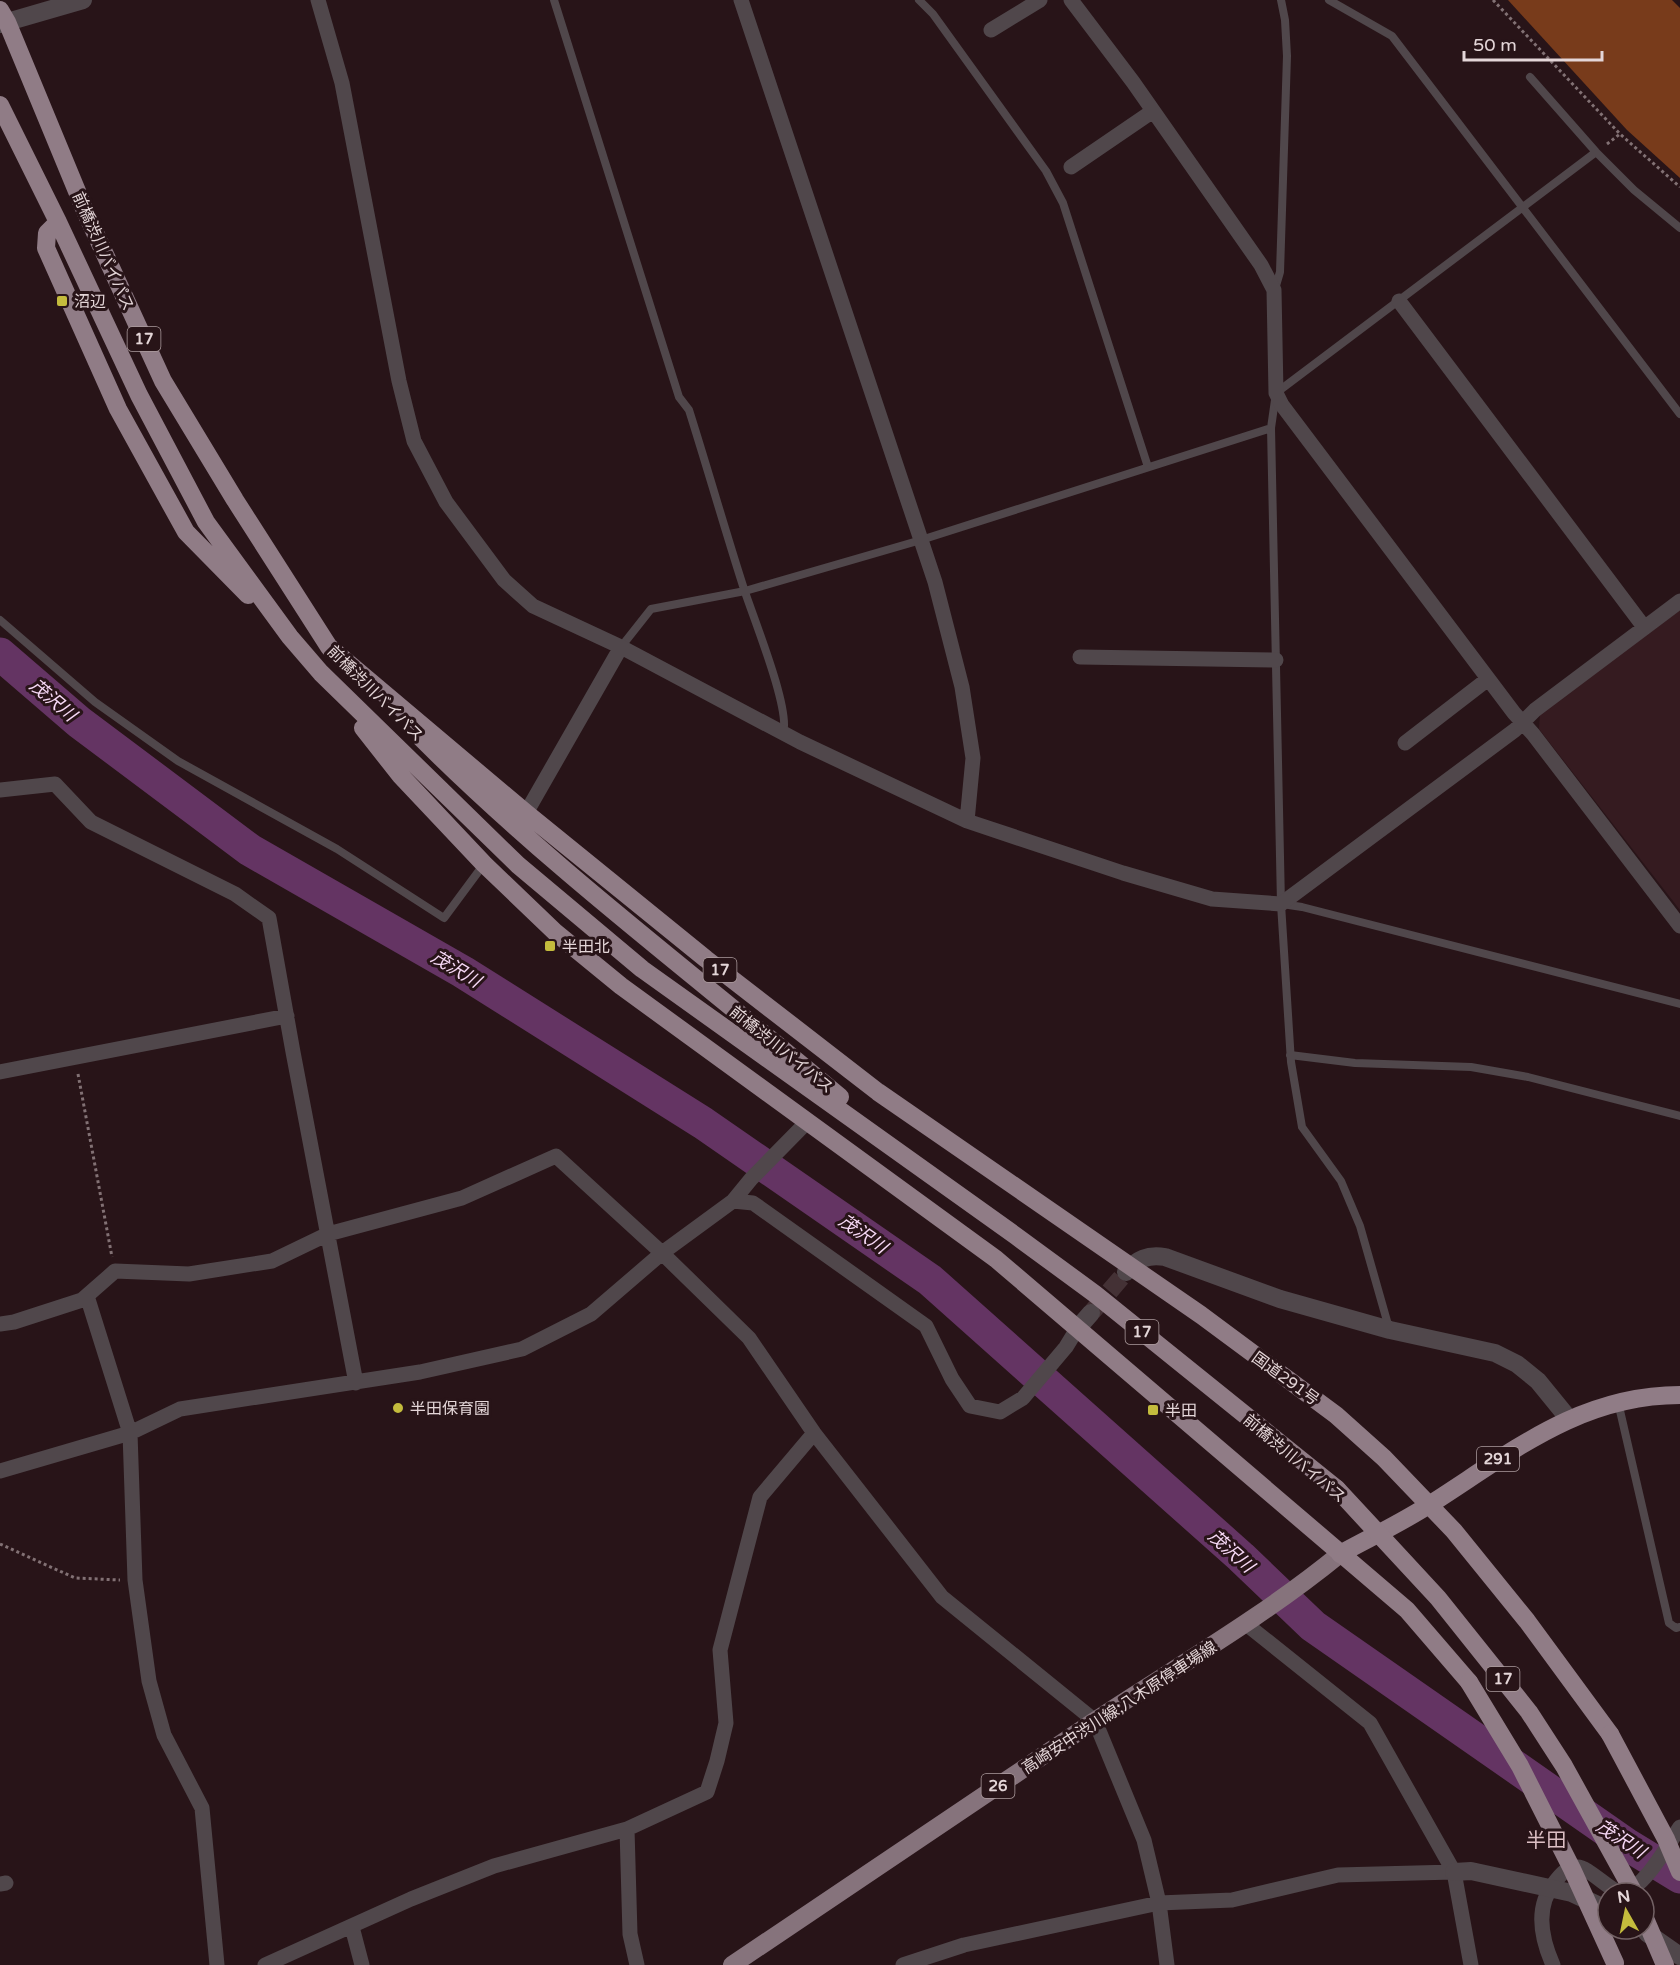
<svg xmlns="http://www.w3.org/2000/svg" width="1680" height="1965" font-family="'Varela Round','Noto Sans JP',sans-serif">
<rect width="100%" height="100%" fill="#281418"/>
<path fill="#351b20" d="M1680,610V910L1539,729L1540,714Z"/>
<path fill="#783b1b" d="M1508,0H1672L1680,8V178L1627,130Z"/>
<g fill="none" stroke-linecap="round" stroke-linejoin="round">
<path stroke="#643463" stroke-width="33" d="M0,654L79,722L250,850L463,972L703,1123L930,1280L1241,1557L1313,1626L1626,1844L1680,1877"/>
<path stroke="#443135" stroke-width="18" stroke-dasharray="18 9" stroke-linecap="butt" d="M1092,1312L1126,1272"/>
<path stroke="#827174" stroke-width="3" stroke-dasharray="3 3" stroke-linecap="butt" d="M1493,0L1620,134L1680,187
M1607,144L1620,134
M78,1074L112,1257
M0,1544L75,1578L120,1580"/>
<path stroke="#50474b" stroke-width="8" d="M554,0L679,397L689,410C708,470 725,530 744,589C753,617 791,710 783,733
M919,0L933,14L1046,171L1063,203L1148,467
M1329,0L1392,36L1680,414
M1530,77L1596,152L1634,190L1680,228
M1275,289L1280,272L1287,56L1285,20L1281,0
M0,620L95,702L178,761L337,849L444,918L484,864
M621,647L651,609L745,591L921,540L1271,428
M1282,904L1302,907L1680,1004
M1290,1055L1355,1063L1471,1067L1528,1077L1680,1116
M1389,1328L1360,1226L1341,1181L1302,1127L1291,1062L1281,904L1271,428L1276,393L1596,152
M1618,1402L1669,1623L1676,1628L1680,1627"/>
<path stroke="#50474b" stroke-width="15" d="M318,0L342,83L399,381L414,441L446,502L504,580L533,606L621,647L800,742L967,821L1123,873L1212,899L1281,904L1515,730L1535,710L1680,601
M741,0L935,582L962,687L973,758L967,821
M1071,0L1133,82L1261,265L1274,290L1276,393L1282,405L1514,713L1533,734L1680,926
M991,30L1040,0
M1071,167L1153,111
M1399,301L1644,627
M1080,657L1276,660
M1405,743L1488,679
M0,790L55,784L91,822L235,894L269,918L293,1052L356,1383
M526,813L621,647
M0,1072L287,1016
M733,1201L751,1179L808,1121
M87,1296L130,1433L135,1580L149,1681L164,1735L202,1808L217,1965
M0,1324L14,1322L82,1300L115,1271L189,1274L272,1261L328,1234L462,1198L556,1156L662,1253L749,1338L814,1433L942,1597L1095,1721L1144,1840L1159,1903L1167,1965
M0,1471L130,1433L180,1409L420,1372L522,1349L591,1314L662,1253L733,1201L753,1203L926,1326L952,1379L970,1406L1000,1412L1023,1398L1066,1347L1077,1329
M1246,1624L1370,1723L1454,1872L1471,1965
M627,1829L630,1934L637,1965
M0,1884L6,1883
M1622,1893C1645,1888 1667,1846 1680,1827
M352,1927L362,1965
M265,1965L411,1899L494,1866L627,1829L707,1792L717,1761L726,1723L720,1650L760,1497L814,1433
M903,1965L964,1945L1159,1903L1232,1900L1338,1875L1454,1872
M1553,1965C1541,1938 1535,1906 1555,1882C1561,1874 1566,1868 1577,1867C1587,1866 1607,1888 1620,1893"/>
<path stroke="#50474b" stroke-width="18" d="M0,24L83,0
M1126,1272C1137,1259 1148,1254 1165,1257L1280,1299L1390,1330L1495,1353L1517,1364L1538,1381L1569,1419
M1077,1329L1091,1313
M1454,1872L1471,1871L1572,1893L1608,1910
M1647,1933L1680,1956"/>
<path stroke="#86737c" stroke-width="18" d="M732,1965C853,1884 973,1802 1093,1722C1176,1667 1263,1617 1340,1554"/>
<path stroke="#907c86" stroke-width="18" d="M0,10L7,22L86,213L163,381L235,500L329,647L338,655
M0,105L58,222L139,395L206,522L290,637L321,673L518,865L642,969L1016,1236L1095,1294L1337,1489
M58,222L47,233L46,248L118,409L186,532L248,595
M329,647L526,813L706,959L878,1092L1201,1315L1336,1415L1384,1458L1454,1531L1527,1621L1610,1734
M363,728L400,775L484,864L555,932L621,986L996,1259L1407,1610L1469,1682
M421,738C551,868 699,978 840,1097
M1340,1554C1371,1537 1403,1522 1432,1503C1512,1452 1580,1395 1680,1395"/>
<path stroke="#907c86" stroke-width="18" d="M1337,1489L1438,1598L1529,1712L1564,1766L1634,1893
M1469,1682L1520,1766L1572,1869L1615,1963
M1610,1734L1666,1839L1680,1872
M1644,1916L1665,1965"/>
</g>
<g fill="#c4bc3d" stroke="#281418" stroke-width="2">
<rect x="56" y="295" width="12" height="12" rx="3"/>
<rect x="544" y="940" width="12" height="12" rx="3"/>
<circle cx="398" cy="1408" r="6"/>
<rect x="1147" y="1404" width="12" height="12" rx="3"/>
</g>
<g text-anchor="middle" stroke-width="6" stroke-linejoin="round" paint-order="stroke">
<g fill="#281418" stroke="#ac9c9e" stroke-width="1.5">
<rect x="127.5" y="327" width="33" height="24" rx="4.5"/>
<rect x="703.5" y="958" width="33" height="24" rx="4.5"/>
<rect x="1125.5" y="1320" width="33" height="24" rx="4.5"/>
<rect x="1477" y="1447" width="42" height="24" rx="4.5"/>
<rect x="1486.5" y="1667" width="33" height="24" rx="4.5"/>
<rect x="981.5" y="1774" width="33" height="24" rx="4.5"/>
</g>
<g font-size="15" font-weight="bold" fill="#e4d6d8">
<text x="144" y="344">17</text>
<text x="720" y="975">17</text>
<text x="1142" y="1337">17</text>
<text x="1498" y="1464">291</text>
<text x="1503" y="1684">17</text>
<text x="998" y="1791">26</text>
</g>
<g font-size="16" fill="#e4d6d8" stroke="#281418">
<text transform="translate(104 251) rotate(66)" y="6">前橋渋川バイパス</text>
<text transform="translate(376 693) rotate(45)" y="6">前橋渋川バイパス</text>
<text transform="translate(782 1049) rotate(39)" y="6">前橋渋川バイパス</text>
<text transform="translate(1286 1378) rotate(36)" y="6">国道291号</text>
<text transform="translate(1295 1458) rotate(40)" y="6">前橋渋川バイパス</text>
<text transform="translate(1119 1707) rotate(-33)" y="6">高崎安中渋川線;八木原停車場線</text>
</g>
<g font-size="16" fill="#e4d6d8" stroke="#281418" text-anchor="start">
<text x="74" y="307">沼辺</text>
<text x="562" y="952">半田北</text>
<text x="410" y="1414">半田保育園</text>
<text x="1165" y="1416">半田</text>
</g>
<g font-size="18" font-style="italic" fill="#f7d9f6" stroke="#281418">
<text transform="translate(53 700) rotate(40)" y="6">茂沢川</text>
<text transform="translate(456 969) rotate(31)" y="6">茂沢川</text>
<text transform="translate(863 1234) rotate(35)" y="6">茂沢川</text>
<text transform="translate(1231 1551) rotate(42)" y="6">茂沢川</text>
<text transform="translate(1621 1839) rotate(33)" y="6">茂沢川</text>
</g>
<g font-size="20" fill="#dcbfc4" stroke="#281418">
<text x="1546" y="1847">半田</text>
</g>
</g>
<g transform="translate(1626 1911) rotate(351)"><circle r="28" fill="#281418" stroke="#736265" stroke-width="1.5"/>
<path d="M0-4.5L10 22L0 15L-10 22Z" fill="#c4bc3d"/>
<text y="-9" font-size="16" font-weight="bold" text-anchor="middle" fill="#e4d6d8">N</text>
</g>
<path d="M1464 51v9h138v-9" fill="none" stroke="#e4d6d8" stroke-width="3"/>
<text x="1473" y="51" font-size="18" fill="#e4d6d8" stroke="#281418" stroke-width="4.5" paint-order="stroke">50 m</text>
</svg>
